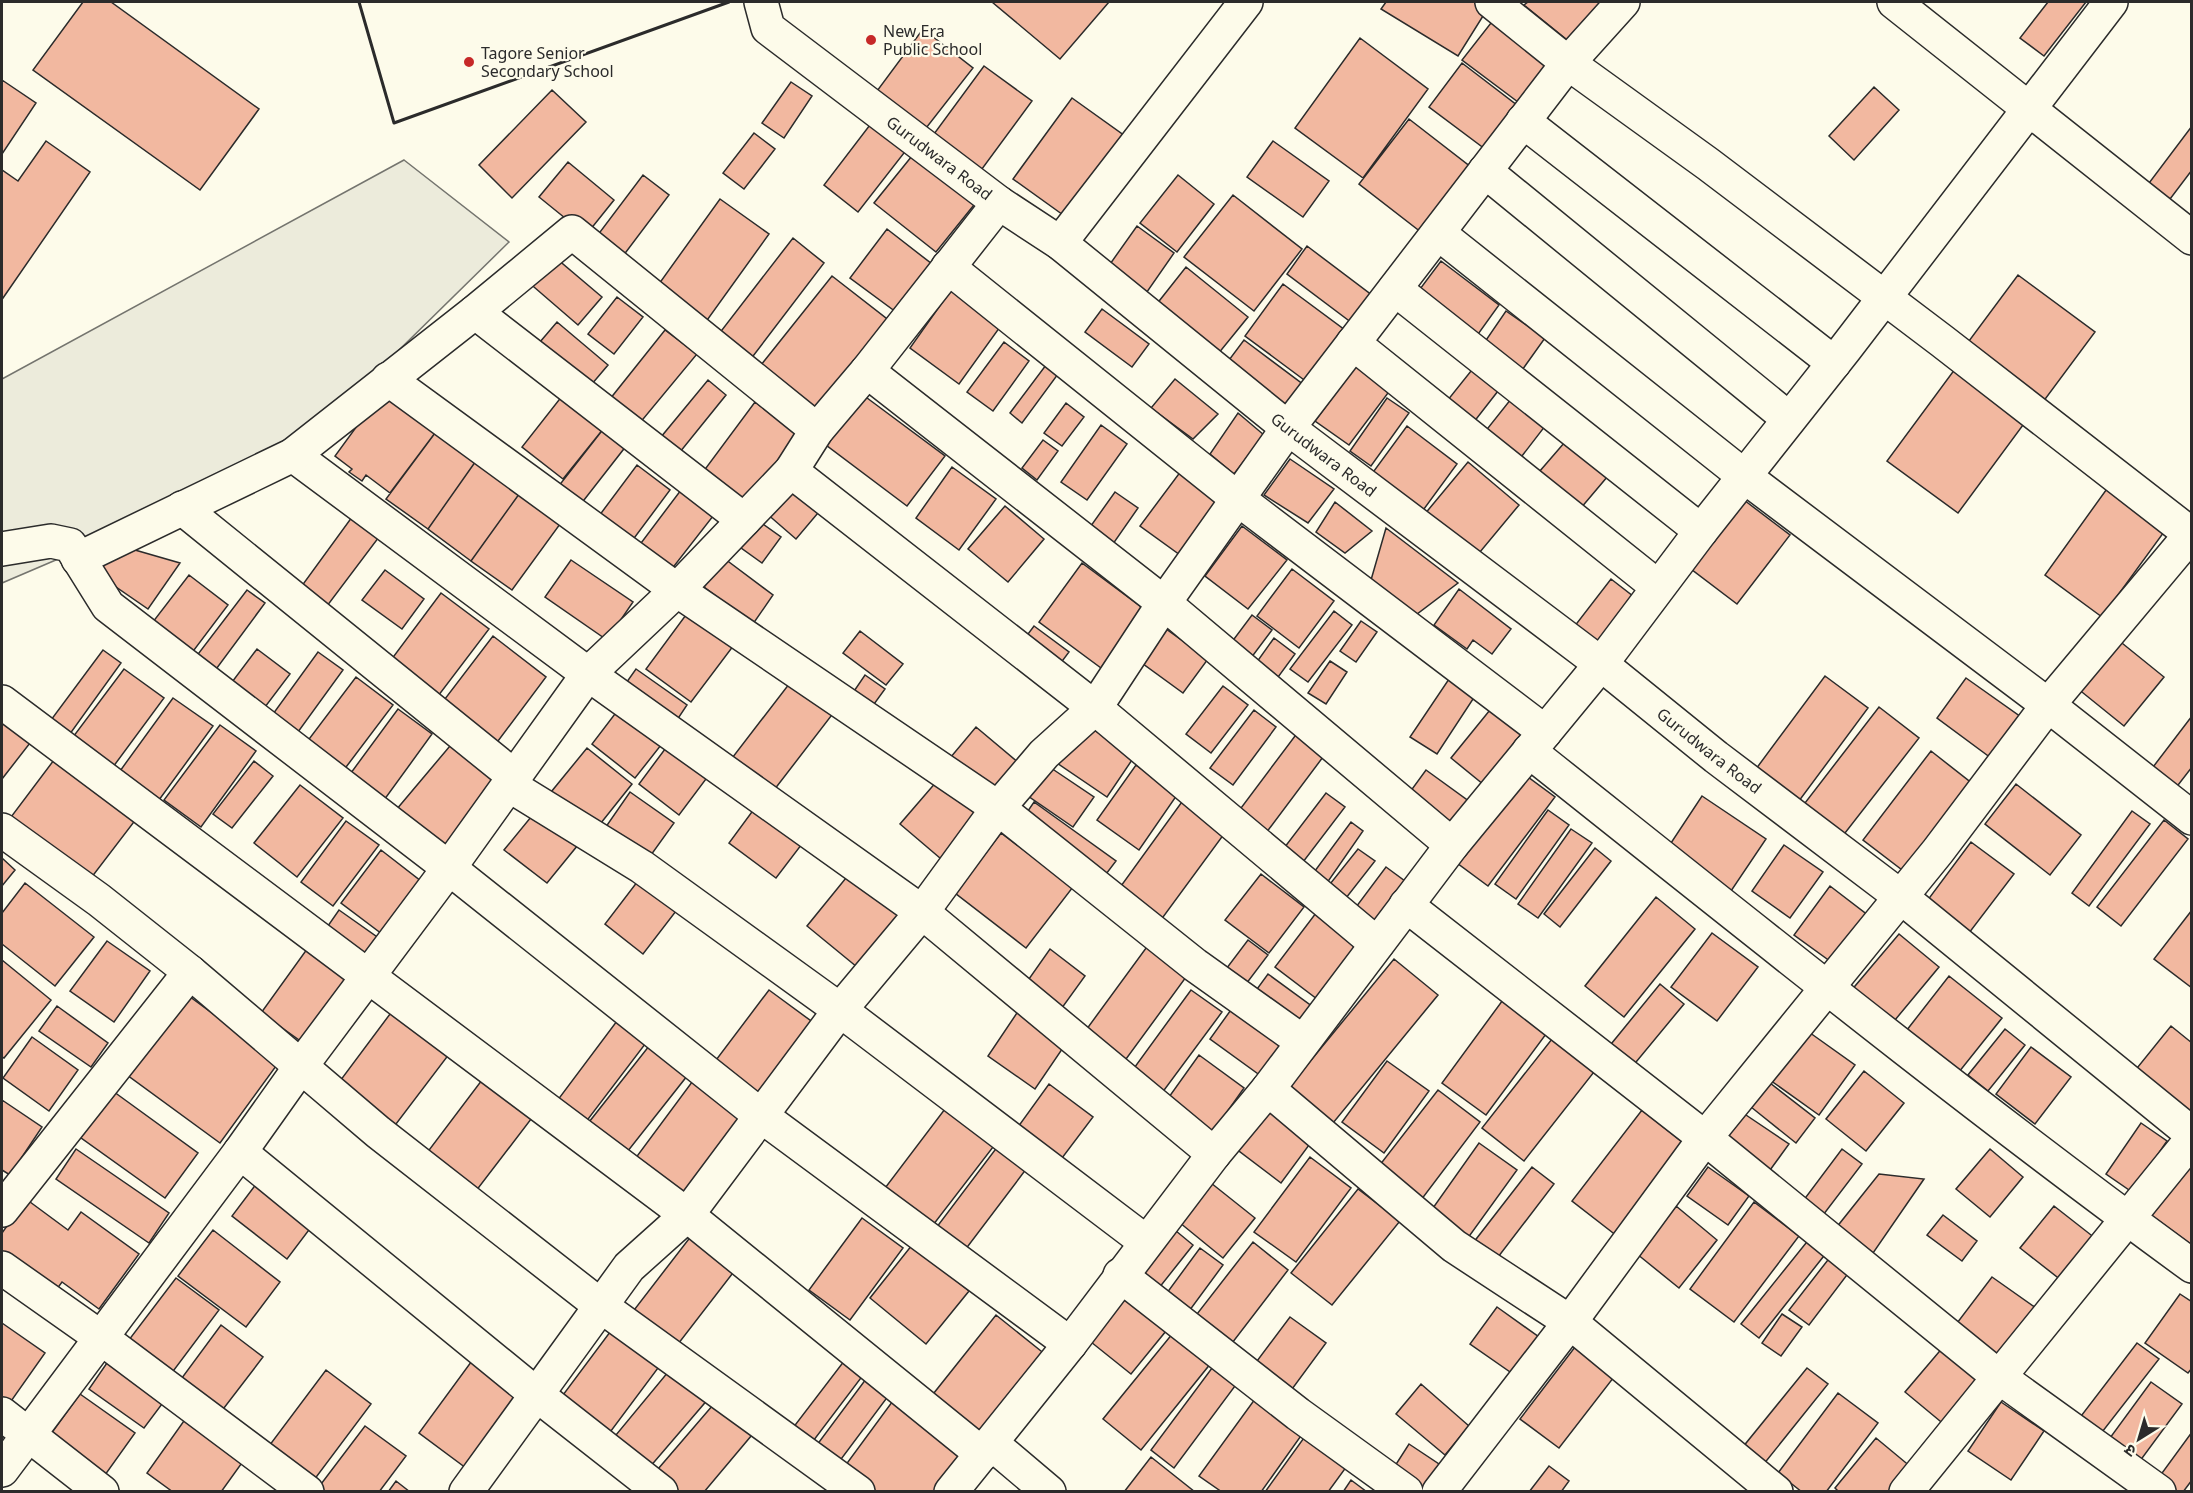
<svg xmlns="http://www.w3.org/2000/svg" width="2193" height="1493" font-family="'Noto Sans','Noto Sans Devanagari',sans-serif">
<rect width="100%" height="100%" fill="#fdfbea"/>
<path fill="#ecebdb" stroke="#74746e" stroke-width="1.5" d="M404,160L509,242L285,462L2,583V379Z"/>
<path fill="#f2b8a0" stroke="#2b2b2b" stroke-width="1.5" d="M83,2H111L259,109L200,190L33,70Z
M992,2H1109L1060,59Z
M1386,2H1477L1488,8L1458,56L1381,9Z
M1528,2H1607L1587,56L1524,5Z
M2048,2H2086L2044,56L2020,38Z
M1498,14L1557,59L1522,105L1462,60Z
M923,29L973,68L923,132L874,95Z
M1360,38L1428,89L1363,178L1295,128Z
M1462,63L1522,109L1489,152L1429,107Z
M984,66L1032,101L979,173L931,138Z
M2,80L36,103L2,154Z
M791,82L812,96L784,138L762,123Z
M1874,87L1899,110L1854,160L1829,136Z
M552,90L586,122L512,198L479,165Z
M1072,98L1125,136L1066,217L1013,179Z
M876,117L911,144L858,212L824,185Z
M1409,119L1476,171L1426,236L1359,184Z
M2192,126V170L2164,207L2143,191Z
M754,133L775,149L744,189L723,173Z
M46,141L90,172L3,298L2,297V170L18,181Z
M1273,141L1329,181L1303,217L1247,177Z
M920,146L982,195L936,252L874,203Z
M568,162L614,200L586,235L539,197Z
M643,175L669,195L623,256L597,236Z
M1178,175L1214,204L1177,252L1140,223Z
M1233,195L1302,249L1254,311L1184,257Z
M720,199L769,234L700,330L651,295Z
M1137,226L1174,253L1140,302L1103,274Z
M887,229L932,264L896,312L850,278Z
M793,238L824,263L747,364L715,339Z
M1307,246L1381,302L1360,329L1287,274Z
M550,253L602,297L578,325L527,281Z
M1441,261L1499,305L1476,337L1417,293Z
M1186,267L1248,317L1218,354L1156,305Z
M2018,275L2095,332L2040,406L1963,349Z
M832,276L891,322L812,421L753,375Z
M1283,284L1353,336L1315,388L1245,336Z
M951,290L1000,327L959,384L910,348Z
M617,297L643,317L614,354L588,334Z
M1102,309L1149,344L1132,367L1085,332Z
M1506,311L1545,338L1520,373L1482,346Z
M557,322L608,365L586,391L534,349Z
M665,330L697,354L639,424L610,399Z
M1244,340L1312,391L1293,416L1226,364Z
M1004,342L1029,361L993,411L967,392Z
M1360,360L1394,385L1349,445L1315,421Z
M1049,361L1061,370L1022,423L1010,413Z
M1479,361L1505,382L1470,427L1443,406Z
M1955,369L2026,421L1958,513L1887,461Z
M1175,379L1218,414L1193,439L1151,408Z
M708,380L726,395L680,452L661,437Z
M384,389L438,429L390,493L366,475L362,481L349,472L352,469L335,456Z
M566,391L608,423L563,479L522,447Z
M859,392L945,456L907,506L822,442Z
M1515,394L1549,421L1515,465L1480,438Z
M1387,398L1409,413L1371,466L1350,451Z
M755,402L803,438L747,512L700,476Z
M1066,403L1084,417L1062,446L1044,433Z
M1238,413L1264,435L1234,474L1210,454Z
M608,423L630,441L577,509L554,492Z
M1101,425L1127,444L1087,500L1061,482Z
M1407,426L1457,464L1421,513L1371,475Z
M438,429L478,458L428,529L386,499Z
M1571,435L1613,470L1575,515L1533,479Z
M1043,440L1058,451L1037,480L1022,468Z
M478,458L522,490L471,561L428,529Z
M1290,459L1334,489L1308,523L1264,495Z
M1468,462L1519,505L1475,558L1424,515Z
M637,465L670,490L626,549L593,524Z
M952,467L996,499L959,550L916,518Z
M1181,471L1227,506L1187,560L1140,526Z
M2114,479L2172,521L2102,617L2045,575Z
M793,481L823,507L796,539L766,513Z
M684,486L717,511L664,579L632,555Z
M522,490L563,520L512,590L471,561Z
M1115,492L1138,508L1106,554L1083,537Z
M1744,500L1790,535L1737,604L1691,569Z
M1335,502L1372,531L1345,553L1316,532Z
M1005,506L1044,539L1008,582L968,549Z
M352,517L379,537L327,606L301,587Z
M756,519L781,537L762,563L737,545Z
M1242,526L1287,560L1248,609L1205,576Z
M1386,528L1458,583L1417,614L1371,580Z
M128,548L180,563L148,609L90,569Z
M725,559L773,595L753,624L704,587Z
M571,560L633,602L607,640L545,597Z
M1082,563L1144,609L1101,668L1039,622Z
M1292,569L1334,601L1299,648L1257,616Z
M385,570L424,599L402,629L362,600Z
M189,575L228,605L188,658L149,627Z
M1611,579L1638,600L1594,657L1567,636Z
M1459,589L1511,629L1492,654L1473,640L1467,649L1434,625Z
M247,590L265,603L211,676L192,662Z
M441,593L489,629L432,704L385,668Z
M694,604L740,637L691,702L646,669Z
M1334,611L1352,625L1308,682L1290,669Z
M1252,615L1272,630L1245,666L1225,651Z
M1361,621L1377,632L1356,662L1340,651Z
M1159,624L1208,659L1183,693L1135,658Z
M1034,626L1069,652L1054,672L1019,646Z
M860,631L903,664L886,685L843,653Z
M2112,635L2164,677L2124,726L2072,684Z
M493,636L546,677L492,749L438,708Z
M1274,638L1295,654L1270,688L1249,673Z
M257,649L290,674L259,715L226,690Z
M103,650L121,663L67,738L48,724Z
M318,652L343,670L298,732L273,714Z
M1330,661L1347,672L1326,704L1308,693Z
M124,669L164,698L113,767L73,737Z
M636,669L687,705L671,729L619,693Z
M796,675L838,707L771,794L729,762Z
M865,675L885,689L869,711L850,697Z
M1825,676L1868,708L1793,809L1750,777Z
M356,677L393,705L337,779L300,751Z
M1966,678L2021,717L1991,758L1937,718Z
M1449,679L1475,696L1437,754L1410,737Z
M1223,686L1248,705L1211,753L1186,734Z
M173,698L213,726L159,800L120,771Z
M1494,705L1532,735L1489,789L1451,758Z
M621,706L665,740L635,778L592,744Z
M1879,707L1919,738L1838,842L1798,812Z
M398,709L432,734L379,807L345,781Z
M1254,710L1276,727L1233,785L1210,768Z
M2,715L37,734L2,779Z
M2192,716V767L2175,789L2150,771Z
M1084,723L1134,757L1107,797L1057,763Z
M220,725L256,751L201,827L164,800Z
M976,727L1020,764L989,801L945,764Z
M1298,732L1326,753L1260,841L1232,820Z
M674,737L715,767L679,815L639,784Z
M455,740L504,782L440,858L391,816Z
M587,748L632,784L593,833L547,797Z
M1931,751L1978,788L1910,876L1863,840Z
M60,752L140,814L88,882L8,821Z
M254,761L273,776L232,828L213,814Z
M1136,765L1177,795L1139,850L1097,820Z
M1048,766L1094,797L1073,827L1028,796Z
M1426,770L1470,802L1451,828L1407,796Z
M1524,774L1555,797L1488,886L1457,863Z
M937,781L984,821L947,864L900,824Z
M2016,784L2081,835L2050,875L1985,824Z
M300,785L343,818L297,877L254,843Z
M630,792L674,823L646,862L603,831Z
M1326,793L1345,807L1300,866L1281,852Z
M1702,796L1766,839L1729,894L1665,852Z
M1184,799L1227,830L1155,928L1113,897Z
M1034,802L1116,861L1100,882L1019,824Z
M757,805L805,840L776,878L729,843Z
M540,806L582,840L547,883L504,850Z
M1548,810L1569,825L1516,899L1495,884Z
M2132,811L2150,824L2089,906L2072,893Z
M2164,820L2188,839L2121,926L2097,907Z
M346,821L379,845L333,906L301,882Z
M1351,822L1363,831L1320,893L1306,883Z
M1571,829L1592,843L1538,918L1518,904Z
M1001,833L1073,887L1026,948L955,893Z
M1971,842L2014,874L1969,933L1927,901Z
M1784,845L1823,872L1790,918L1752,891Z
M1595,848L1611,861L1560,927L1544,914Z
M1358,849L1375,861L1339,907L1322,894Z
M381,850L426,885L386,937L341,903Z
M2,858L15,870L2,886Z
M1386,867L1413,887L1379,931L1353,911Z
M644,873L683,902L643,954L605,924Z
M850,873L900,914L857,967L807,926Z
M1261,874L1304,907L1269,953L1225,920Z
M25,883L94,937L55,986L2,944V913Z
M1830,886L1869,916L1834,964L1794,935Z
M1656,897L1695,929L1624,1017L1585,986Z
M339,910L380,939L364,962L323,933Z
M2192,910V988L2154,959Z
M1316,913L1359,945L1317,999L1275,967Z
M1712,933L1758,967L1717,1021L1671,987Z
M1899,934L1939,967L1890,1026L1850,992Z
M315,938L362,972L309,1047L261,1013Z
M1248,940L1268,955L1240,992L1220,977Z
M107,941L150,971L114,1022L70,991Z
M1149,944L1189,973L1118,1070L1078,1041Z
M1050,949L1085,976L1059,1012L1024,986Z
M1394,959L1438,995L1324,1134L1280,1098Z
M2,960L51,1000L4,1058L2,1057Z
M1268,974L1313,1007L1294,1033L1249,1000Z
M1949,976L2002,1018L1955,1077L1903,1035Z
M1660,984L1684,1004L1627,1073L1603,1054Z
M769,990L818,1026L760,1104L710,1068Z
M1191,990L1222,1012L1159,1097L1129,1075Z
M182,991L279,1062L220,1143L123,1072Z
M1508,993L1552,1026L1486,1115L1442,1083Z
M399,1002L456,1045L393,1128L337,1085Z
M57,1006L108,1043L91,1067L39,1031Z
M1021,1007L1069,1039L1035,1089L988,1056Z
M1233,1007L1284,1044L1261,1076L1210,1039Z
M623,1013L652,1035L579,1131L551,1109Z
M2171,1026L2192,1043V1118L2133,1073Z
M2005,1029L2025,1045L1988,1091L1968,1075Z
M1806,1030L1855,1065L1819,1115L1770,1080Z
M32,1037L78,1070L49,1111L3,1078Z
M1552,1039L1594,1072L1524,1161L1482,1128Z
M653,1041L691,1071L620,1161L582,1131Z
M2031,1047L2071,1077L2035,1124L1996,1094Z
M1199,1055L1244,1088L1210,1136L1164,1104Z
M1387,1061L1429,1091L1384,1153L1342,1122Z
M1864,1071L1904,1103L1866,1151L1826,1119Z
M488,1072L538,1110L466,1204L417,1166Z
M695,1078L745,1116L679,1205L629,1167Z
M1770,1083L1815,1118L1796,1143L1751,1107Z
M1049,1084L1093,1117L1056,1166L1013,1134Z
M110,1089L198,1153L165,1198L77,1135Z
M1438,1090L1480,1122L1415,1208L1372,1175Z
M2,1100L42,1127L10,1175L2,1170Z
M951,1101L1000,1138L930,1229L882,1192Z
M1266,1106L1312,1141L1281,1183L1235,1148Z
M1642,1110L1686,1145L1617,1236L1572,1201Z
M1743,1113L1789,1144L1765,1177L1721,1144Z
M2141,1123L2167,1141L2132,1192L2106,1174Z
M1001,1142L1030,1164L962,1254L933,1232Z
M1479,1143L1517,1170L1465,1242L1428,1215Z
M76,1149L169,1213L149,1243L56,1179Z
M1842,1149L1862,1164L1817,1223L1797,1209Z
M1990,1149L2023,1177L1990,1217L1956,1189Z
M1310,1157L1351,1188L1296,1262L1254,1232Z
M2192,1160V1245L2151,1215Z
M1532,1167L1554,1184L1492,1265L1470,1247Z
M1708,1167L1749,1196L1728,1225L1687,1196Z
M1879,1174L1924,1179L1871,1256L1836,1228Z
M263,1175L318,1218L287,1259L232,1216Z
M1206,1179L1255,1218L1223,1258L1174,1218Z
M1358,1189L1400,1221L1332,1305L1291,1273Z
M26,1199L68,1230L81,1212L139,1254L99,1309L62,1282L51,1297L2,1261V1233Z
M1754,1202L1799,1236L1734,1322L1690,1289Z
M1676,1206L1717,1240L1679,1288L1637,1254Z
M2054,1206L2100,1242L2066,1284L2020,1248Z
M1943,1215L1977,1241L1962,1261L1927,1235Z
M862,1218L903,1248L850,1320L809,1290Z
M1170,1226L1193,1245L1155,1293L1131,1274Z
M213,1230L280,1282L246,1327L178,1276Z
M695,1231L739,1265L675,1348L631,1314Z
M1810,1238L1827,1252L1759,1338L1741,1324Z
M1253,1242L1288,1270L1226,1351L1190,1323Z
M912,1245L969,1291L926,1344L870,1298Z
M1200,1248L1223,1265L1184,1318L1161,1301Z
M1831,1256L1850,1271L1809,1325L1789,1310Z
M1992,1277L2036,1308L1996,1358L1954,1327Z
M176,1278L219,1310L165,1382L122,1349Z
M1116,1290L1166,1331L1131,1374L1081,1334Z
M2180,1294L2192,1302V1368L2188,1373L2145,1343Z
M1497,1307L1539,1337L1513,1374L1470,1344Z
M1782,1314L1802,1327L1781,1356L1762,1343Z
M996,1315L1046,1355L976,1443L926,1403Z
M1290,1317L1326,1343L1284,1400L1248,1373Z
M2,1323L45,1353L2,1414Z
M616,1324L664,1360L602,1443L554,1407Z
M221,1325L263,1357L214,1421L173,1390Z
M1173,1333L1211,1363L1141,1450L1103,1419Z
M2137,1343L2159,1359L2099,1436L2078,1420Z
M1944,1346L1984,1380L1946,1426L1905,1392Z
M1575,1347L1614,1377L1559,1448L1520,1419Z
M851,1352L870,1366L795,1465L776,1450Z
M474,1358L526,1397L470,1471L419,1433Z
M109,1360L165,1400L144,1428L89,1389Z
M678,1360L715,1391L643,1475L606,1447Z
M1215,1364L1238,1382L1174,1468L1151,1450Z
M1807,1368L1828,1384L1759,1470L1738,1453Z
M326,1370L371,1404L308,1488L263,1454Z
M866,1379L889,1395L821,1486L799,1469Z
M2151,1382L2182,1404L2137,1465L2107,1442Z
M1421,1384L1469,1426L1445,1455L1396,1414Z
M725,1391L762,1423L704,1492H670L652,1476Z
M1838,1393L1878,1423L1826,1492H1802L1778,1473Z
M80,1394L135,1433L100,1482L45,1442Z
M895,1398L965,1449L934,1492H841L831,1485Z
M1255,1399L1303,1433L1261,1492H1222L1199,1476Z
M2001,1402L2044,1431L2011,1480L1968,1451Z
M186,1418L244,1460L221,1492H173L147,1473Z
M365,1426L406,1456L379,1492H315Z
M2192,1432V1480L2183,1492H2165L2154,1484Z
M1306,1435L1347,1466L1328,1492H1265Z
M1876,1438L1917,1472L1902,1492H1839L1835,1488Z
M1409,1444L1442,1466L1427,1491L1393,1469Z
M1151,1457L1195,1492H1124Z
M1549,1466L1569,1481L1561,1492H1529Z
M1351,1480L1367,1492H1343Z
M396,1481L410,1492H388Z"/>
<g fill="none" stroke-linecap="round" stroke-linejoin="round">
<g stroke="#2b2b2b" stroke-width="36">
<g id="street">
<path id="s1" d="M761,2L768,28L999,203L1060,243L1288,428L1601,664L1716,757L1901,897L2192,1134"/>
<path d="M1492,2L1568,63L1708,164L1942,341L2192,535"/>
<path d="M1894,2L2192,238"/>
<path d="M1523,121L1834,363"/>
<path d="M1485,171L1789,419"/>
<path d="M1438,233L1744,476L2048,705L2192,818"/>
<path d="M1060,243L1246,2"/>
<path d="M948,267L1238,499L1545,732"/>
<path d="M1395,289L1701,531"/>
<path d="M475,312L744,520"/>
<path d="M1353,343L1658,587"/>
<path d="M867,371L1164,603L1452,845"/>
<path d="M388,379L677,590L998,808L1195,965L1303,1042"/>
<path d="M293,455L588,674L922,912L1214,1154"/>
<path d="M791,471L1095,708L1377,944"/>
<path d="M182,508L515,777"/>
<path d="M2,549L51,541L70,545L108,606L449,868L760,1115L1070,1344"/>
<path d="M78,559L293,455L475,312L572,232L817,430"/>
<path d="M2,702L687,1215L982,1454"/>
<path d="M1529,751C1748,925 1966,1101 2192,1266"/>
<path d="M509,785L642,867L840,1010L1146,1242"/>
<path d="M2,830L99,900L190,972L378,1132L601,1306L858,1492"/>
<path d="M1406,905L1705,1138L1999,1377L2159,1492"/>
<path d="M1268,1089L1454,1246L1570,1322L1776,1492"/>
<path d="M240,1152L536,1394L661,1492"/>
<path d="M2,1210L190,972"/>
<path d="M2,1268L100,1337L307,1492"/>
<path d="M1120,1275L1298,1414L1406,1492"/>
<path d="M2,1414L102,1492"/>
<path d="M991,1443L1049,1492"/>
<path d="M2,1470L240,1152L301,1066L449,868L588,674L677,590L791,471L817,430L867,371L999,203"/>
<path d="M466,1492L629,1267L687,1215L840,1010L922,912L998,808L1044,754L1095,708L1164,603L1288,428L1568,63L1623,2"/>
<path d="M951,1492L1070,1344L1214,1154L1268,1089L1452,845L1601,664L1701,531L1845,349L2111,2"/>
<path d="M1439,1492L1570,1322L1705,1138L1938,851L2048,705L2192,533"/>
<path d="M1906,1492L2192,1139"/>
</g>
</g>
<use href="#street" stroke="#fdfbea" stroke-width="33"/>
<path stroke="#2b2b2b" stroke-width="3" d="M359,2L394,123L729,2"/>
</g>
<g fill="#c62828" stroke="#fdfbea" stroke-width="2">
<circle cx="871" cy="40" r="6"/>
<circle cx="469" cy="62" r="6"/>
</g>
<g text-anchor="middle" stroke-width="4.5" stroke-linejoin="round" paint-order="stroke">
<g font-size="16" fill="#2b2b2b" stroke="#fdfbea" text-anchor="start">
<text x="883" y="37">New Era<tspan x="883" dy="18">Public School</tspan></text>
<text x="481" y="59">Tagore Senior<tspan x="481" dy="18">Secondary School</tspan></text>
</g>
<g font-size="16" fill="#2b2b2b" stroke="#fdfbea">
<text dy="6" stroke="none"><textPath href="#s1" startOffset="242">Gurudwara Road</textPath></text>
<text dy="6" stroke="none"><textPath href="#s1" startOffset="728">Gurudwara Road</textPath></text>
<text dy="6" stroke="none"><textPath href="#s1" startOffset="1214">Gurudwara Road</textPath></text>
</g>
</g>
<rect width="2193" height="1493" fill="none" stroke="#2b2b2b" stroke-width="6"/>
<g transform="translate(2139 1439) rotate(217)" stroke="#fdfbea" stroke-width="4.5" paint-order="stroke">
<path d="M0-4.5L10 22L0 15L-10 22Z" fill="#2b2b2b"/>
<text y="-9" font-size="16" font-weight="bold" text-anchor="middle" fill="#2b2b2b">उ</text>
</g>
</svg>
